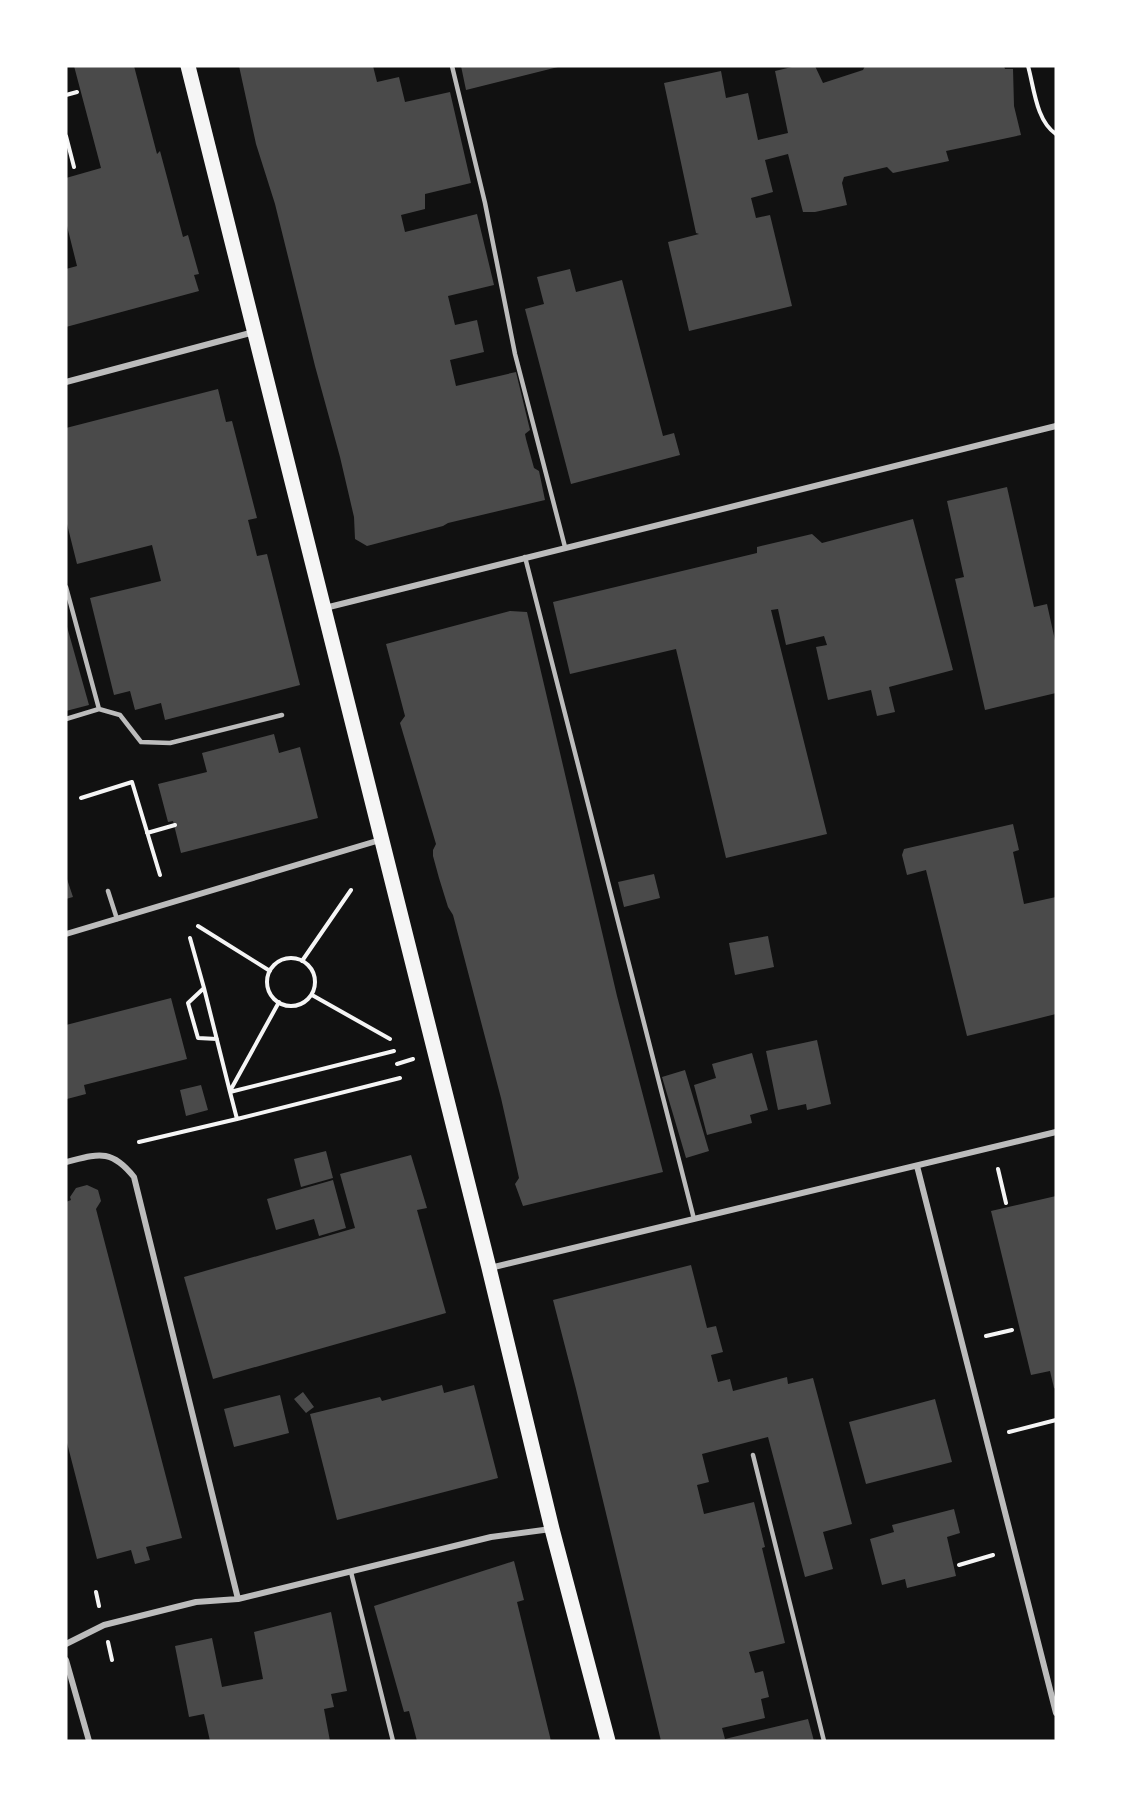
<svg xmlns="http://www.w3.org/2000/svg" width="1122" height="1807" font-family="Arial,sans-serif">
<rect width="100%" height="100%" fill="#111"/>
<path fill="#4a4a4a" d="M74,66H134L157,154L160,151L183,237L188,235L199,274L194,275L199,291L66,327V269L77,266L66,222V178L101,168Z
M239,66H373L377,82L399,77L405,102L450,92L471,183L425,194V209L401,215L405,232L477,214L494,285L448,296L455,325L477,320L484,352L450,360L456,386L516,372L530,430L525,434L526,439L534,468L539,471L545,500L448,523L443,526L367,546L355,539L354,517L340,457L315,366L275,204L256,144Z
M461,66H557L558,67L466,90Z
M796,66H815L823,83L863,70L865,66H1004L1005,69H1013L1014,106L1021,135L946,151L949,161L893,173L887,167L844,177L842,183L847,205L815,212H803L788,154L765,160L773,192L751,198L756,218L770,215L792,306L689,331L668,242L699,234L696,233L664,83L721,71L726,98L748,93L758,140L788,133L775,71Z
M570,269L576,292L622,280L663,436L674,433L680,455L571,484L525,309L544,304L537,277Z
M218,389L226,422L232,421L257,518L248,520L257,556L267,554L300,685L165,720L161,703L135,710L130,691L114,695L90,598L161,581L152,545L77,564L66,520V428Z
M1007,487L1034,607L1047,604L1056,645V693L985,710L955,579L964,577L947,501Z
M913,519L953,670L889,687L895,712L877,716L871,690L828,700L816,647L827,645L824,636L786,645L778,609L771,610L827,834L726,858L676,649L570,674L553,602L757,553V547L812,534L822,543Z
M510,611L527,612L617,996L663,1172L523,1206L515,1184L519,1178L501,1098L453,915L448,907L439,878L433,856V850L436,844L400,723L405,716L386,644Z
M66,623L89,705L66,711Z
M274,734L279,753L300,747L318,818L181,853L173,821L168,822L158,784L207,772L202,753Z
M1013,824L1019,850L1013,852L1024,904L1056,897V1014L967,1036L926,870L907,875L902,855L904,849Z
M654,874L660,898L624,907L618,882Z
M66,876L73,897L66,899Z
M768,936L774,967L735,975L729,943Z
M171,998L187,1059L84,1085L86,1094L67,1099L66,1025Z
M817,1040L831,1104L807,1110L806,1104L778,1110L766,1051Z
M752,1053L768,1110L750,1115L752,1123L707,1135L694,1085L716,1078L712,1064Z
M685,1070L709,1151L686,1158L662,1077Z
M201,1085L208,1110L186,1116L180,1090Z
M326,1151L333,1178L301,1187L294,1159Z
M411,1155L427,1208L417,1210L446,1313L213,1379L184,1277L355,1228L340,1174Z
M333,1180L346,1228L319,1236L314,1219L276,1230L267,1199Z
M87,1185L98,1190L101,1201L96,1209L182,1538L146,1547L150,1560L135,1564L131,1550L97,1559L66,1439V1202L71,1200L70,1197L76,1188Z
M1056,1196V1389L1054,1388L1050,1371L1031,1375L991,1211Z
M691,1265L707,1328L716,1326L723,1352L711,1355L718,1382L730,1379L733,1391L787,1377L788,1384L813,1378L852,1524L823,1532L833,1569L805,1577L768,1437L702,1454L709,1482L697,1485L704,1514L754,1502L765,1547L762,1548L785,1643L749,1652L755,1673L763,1671L769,1697L761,1699L765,1718L722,1728L725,1739L808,1719L814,1741H661L576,1389L553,1300Z
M442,1385L444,1393L474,1385L498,1478L337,1520L310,1414L380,1397L382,1401Z
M303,1392L314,1407L306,1413L294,1399Z
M280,1395L289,1433L234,1447L224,1409Z
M935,1399L952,1462L866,1484L849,1422Z
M954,1509L960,1533L947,1537L956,1576L907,1588L905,1579L882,1585L870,1539L894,1532L892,1525Z
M514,1561L524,1600L517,1602L551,1741H417L409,1711L404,1712L374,1606Z
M331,1612L347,1691L331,1694L334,1707L324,1709L330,1741H210L204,1714L189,1717L175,1646L212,1638L222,1687L263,1679L254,1632Z"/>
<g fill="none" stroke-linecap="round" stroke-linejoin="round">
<path stroke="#f5f5f5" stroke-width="4" d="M1028,66C1034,87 1036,121 1056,134
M66,95L77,92
M66,136L74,167
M81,798L132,782L160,875
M147,833L175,825
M198,926L270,971
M190,938L204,988L230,1092
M267 982a24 24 0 1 1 48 0a24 24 0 1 1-48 0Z
M302,961L351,890
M204,988L188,1003L198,1038L217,1039
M312,995L390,1039
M394,1051L230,1092L237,1119L400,1078
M397,1064L413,1059
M230,1091L279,1002
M139,1142L237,1119
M998,1169L1006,1203
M986,1336L1012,1330
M1009,1432L1056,1420
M959,1565L993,1555
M96,1592L99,1606
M108,1642L112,1660"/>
<path stroke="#bcbcbc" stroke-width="4.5" d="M452,66L485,203L515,354L565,547
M525,557L694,1219
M66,587L99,709L66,719
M99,709L120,715L141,742L170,743L282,715
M108,891L117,919
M753,1455L824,1741
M351,1572L393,1741"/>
<path stroke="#bcbcbc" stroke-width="6" d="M66,382L254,332
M325,608L1056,426
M66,934L380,840
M66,1162C98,1154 111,1148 134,1177L238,1599
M917,1166L1056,1713
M490,1268L1056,1132
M66,1644L104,1625L196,1602L238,1599L491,1537L551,1529
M66,1660L89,1741"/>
<path stroke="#f5f5f5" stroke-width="15" d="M188,66L489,1268L552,1529L608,1741"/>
</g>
<rect width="1122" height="1807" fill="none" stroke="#ffffff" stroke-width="135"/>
</svg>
